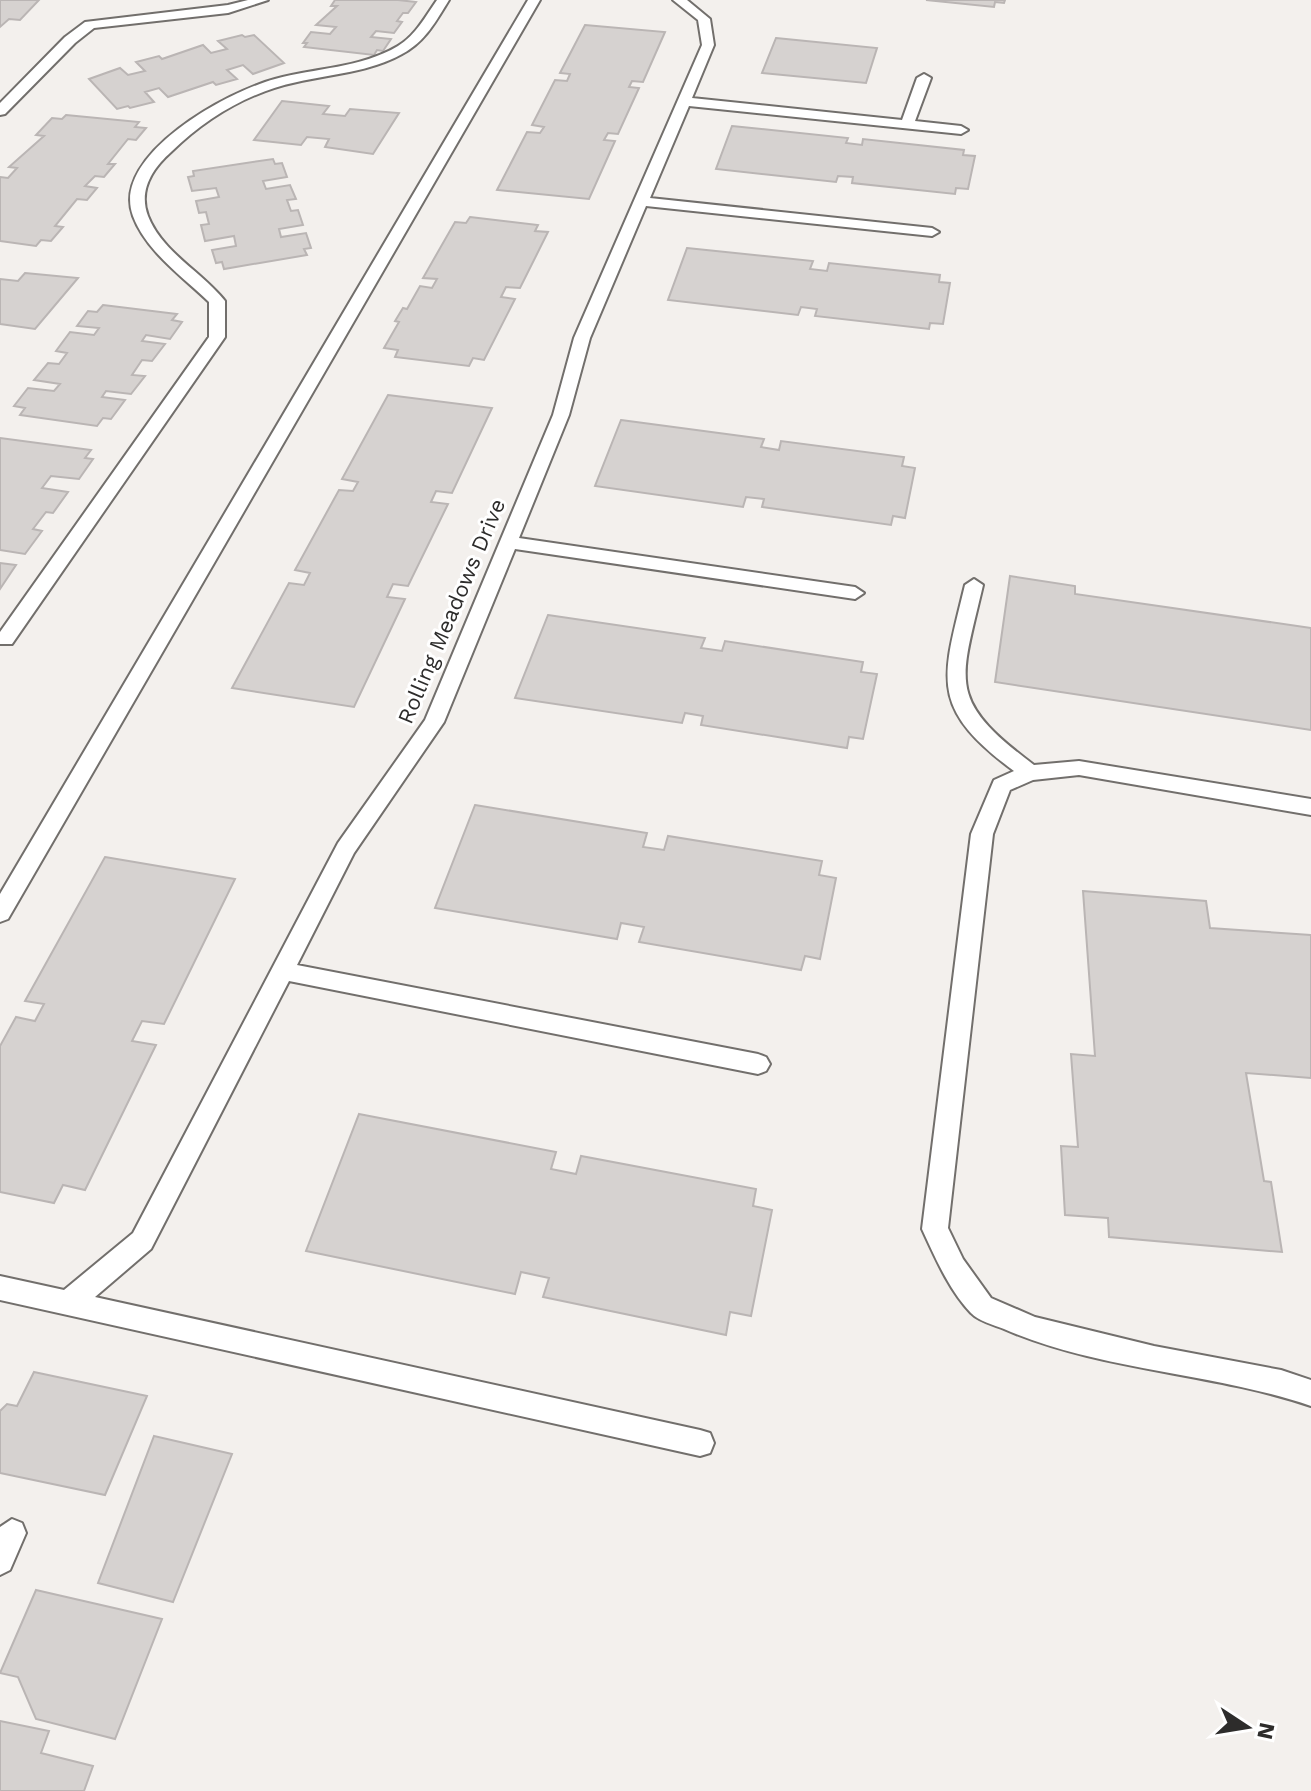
<svg xmlns="http://www.w3.org/2000/svg" width="1311" height="1791" font-family="'Work Sans',sans-serif">
<rect width="100%" height="100%" fill="#f3f0ed"/>
<path fill="#d6d2d0" stroke="#bab5b4" stroke-width="2" d="M0,0H39L20,20L9,19L0,27Z
M335,0H398L416,2L408,13H403L397,21L402,22L394,33L376,31L371,37L391,39L383,51L377,50L374,55L304,47L307,43H303L311,32L330,34L336,27L316,25L337,6H331Z
M926,0H1005L1004,3L995,2L994,7Z
M585,25L665,32L643,82L632,81L629,87L639,88L618,134L608,133L604,140L615,141L589,199L497,190L527,132L540,133L544,127L532,125L555,80L567,81L570,74L560,73Z
M242,35L245,37L254,35L284,63L253,74L243,65L227,70L237,79L216,85L213,82L168,97L159,88L145,92L154,102L130,108L128,106L117,109L89,79L120,68L128,75L145,71L136,62L159,56L162,59L203,45L211,53L227,49L218,41Z
M776,38L877,48L866,83L762,73Z
M282,101L329,106L323,114L345,116L350,109L399,113L373,154L325,147L329,139L307,137L301,145L254,140Z
M66,115L139,122L135,127L146,128L136,140L128,139L108,164H115L104,177L95,176L85,186L97,188L87,200L77,199L55,226L63,227L51,241L41,240L36,246L0,241V177L8,178L17,168L9,167L44,136L36,135L52,118L62,119Z
M732,126L848,138L846,143L862,145L863,139L964,150L963,155L975,156L968,189L956,188L955,194L852,183L853,177L838,176L836,182L716,169Z
M273,159L275,164L282,163L287,177L263,181L266,189L290,185L296,199L287,200L291,211L298,210L303,225L279,229L281,237L306,233L311,248L304,249L307,255L224,269L222,262L216,263L212,250L236,246L234,236L205,241L201,225L209,224L206,212L199,213L196,201L219,197L216,188L192,191L188,177L194,176L193,171Z
M470,217L538,225L535,231L548,232L520,288L506,287L501,297L515,299L484,360L473,358L469,366L395,357L398,350L384,348L399,322L395,321L403,308L407,309L420,286L432,288L437,279L423,278L455,222L466,223Z
M687,248L813,261L810,269L827,271L829,263L940,275L939,282L950,283L943,324L930,323L929,329L815,316L817,309L801,307L798,315L668,300Z
M25,273L78,278L35,329L0,324V279L18,281Z
M103,305L177,314L172,320L182,322L170,339L146,335L142,341L165,344L152,361L142,360L132,375L145,376L131,394L106,391L102,397L125,400L111,419L103,418L97,426L20,415L25,408L14,406L28,388L54,391L60,384L34,380L48,363L59,364L67,353L56,351L70,332L94,335L99,328L77,326L88,311L97,312Z
M388,395L492,408L452,493L436,491L431,502L448,504L408,586L393,584L387,597L405,599L354,707L232,688L289,583L304,585L310,573L295,570L339,490L353,491L358,482L342,479Z
M621,420L764,439L761,447L779,450L781,441L904,457L902,466L915,468L905,518L893,516L891,525L762,507L764,499L746,497L743,507L595,486Z
M0,438L91,450L85,458L93,459L79,479L51,476L42,488L68,492L53,513L46,512L33,529L42,531L25,554L0,550Z
M0,563L16,565L0,589Z
M1010,576L1075,586V594L1311,628V730L995,682Z
M548,615L705,638L701,648L722,651L725,641L863,662L861,672L877,674L863,739L849,737L847,748L701,725L703,716L685,713L682,723L515,698Z
M475,805L647,833L643,847L664,850L668,836L822,861L819,875L836,878L820,959L805,956L801,970L639,942L644,927L621,923L617,939L435,908Z
M105,857L235,879L164,1024L142,1021L132,1041L156,1045L85,1190L63,1185L54,1203L0,1192V1046L16,1017L35,1021L44,1004L25,1001Z
M1083,891L1206,901L1210,928L1311,935V1078L1246,1073L1264,1181L1271,1182L1282,1252L1109,1237L1108,1218L1065,1215L1061,1146L1078,1147L1071,1054L1095,1056Z
M359,1114L556,1152L551,1169L576,1174L581,1156L756,1189L753,1206L772,1210L751,1316L730,1312L726,1335L543,1297L549,1278L521,1272L515,1294L306,1251Z
M34,1372L147,1396L105,1495L0,1473V1411L7,1404L17,1406Z
M154,1436L232,1454L173,1602L98,1583Z
M36,1590L162,1619L115,1739L36,1719L18,1677L0,1673Z
M0,1721L49,1731L41,1753L93,1766L84,1791H0Z"/>
<g fill="none" stroke-linecap="round" stroke-linejoin="round">
<g stroke="#726f6c" stroke-width="4">
<path id="lane" d="M248,0H268L228,13L94,28L75,43L5,114L0,115V103L65,37L85,22L228,5Z
M437,0H449C436,21 425,42 402,54C370,72 332,74 297,82C249,92 206,118 171,152C153,168 138,190 148,216C162,252 202,272 225,301V337L12,644H0V632L209,337V302C183,277 146,251 133,216C110,155 229,91 275,79C315,68 361,68 398,46C416,35 425,17 437,0Z
M528,0H540L8,919L0,922V894Z
M673,0H687L710,19L714,45L692,98L902,120L917,78L924,74L931,78L915,121L961,126L968,130L961,134L689,106L650,198L932,228L939,232L932,236L646,206L590,338L569,415L519,538L855,587L864,593L855,599L515,549L444,722L354,853L297,965L758,1054L766,1057L770,1064L766,1071L758,1074L289,981L151,1249L95,1297L700,1430L710,1433L714,1443L710,1453L700,1456L0,1300V1276L64,1290L133,1233L338,843L425,720L553,415L574,338L702,45L698,20Z
M974,579L983,585C960,684 946,699 1034,765L1079,761L1311,799V815L1079,775L1033,780L1010,790L993,834L948,1228L963,1259L991,1298L1035,1317L1154,1346L1281,1370L1311,1380V1406C1211,1372 1101,1371 1004,1329C994,1325 978,1321 971,1313C949,1290 935,1257 922,1229L971,834L994,780L1014,771C928,707 942,680 965,585Z
M12,1519L22,1523L26,1533L10,1570L0,1575V1527Z"/>
</g>
<use href="#lane" fill="#fff" fill-rule="evenodd"/>
</g>
<g text-anchor="middle" stroke-width="6" stroke-linejoin="round" paint-order="stroke">
<g font-size="22" fill="#2d2c2b" stroke="#fff">
<text transform="translate(451 611) rotate(-67)" y="8">Rolling Meadows Drive</text>
</g>
</g>
<g transform="translate(1247 1727) rotate(102)" stroke="#ffffff" stroke-width="6" paint-order="stroke">
<path d="M0-6L14 30L0 20L-14 30Z" fill="#2d2c2b"/>
<text y="-12" font-size="22" font-weight="bold" text-anchor="middle" fill="#2d2c2b">N</text>
</g>
</svg>
